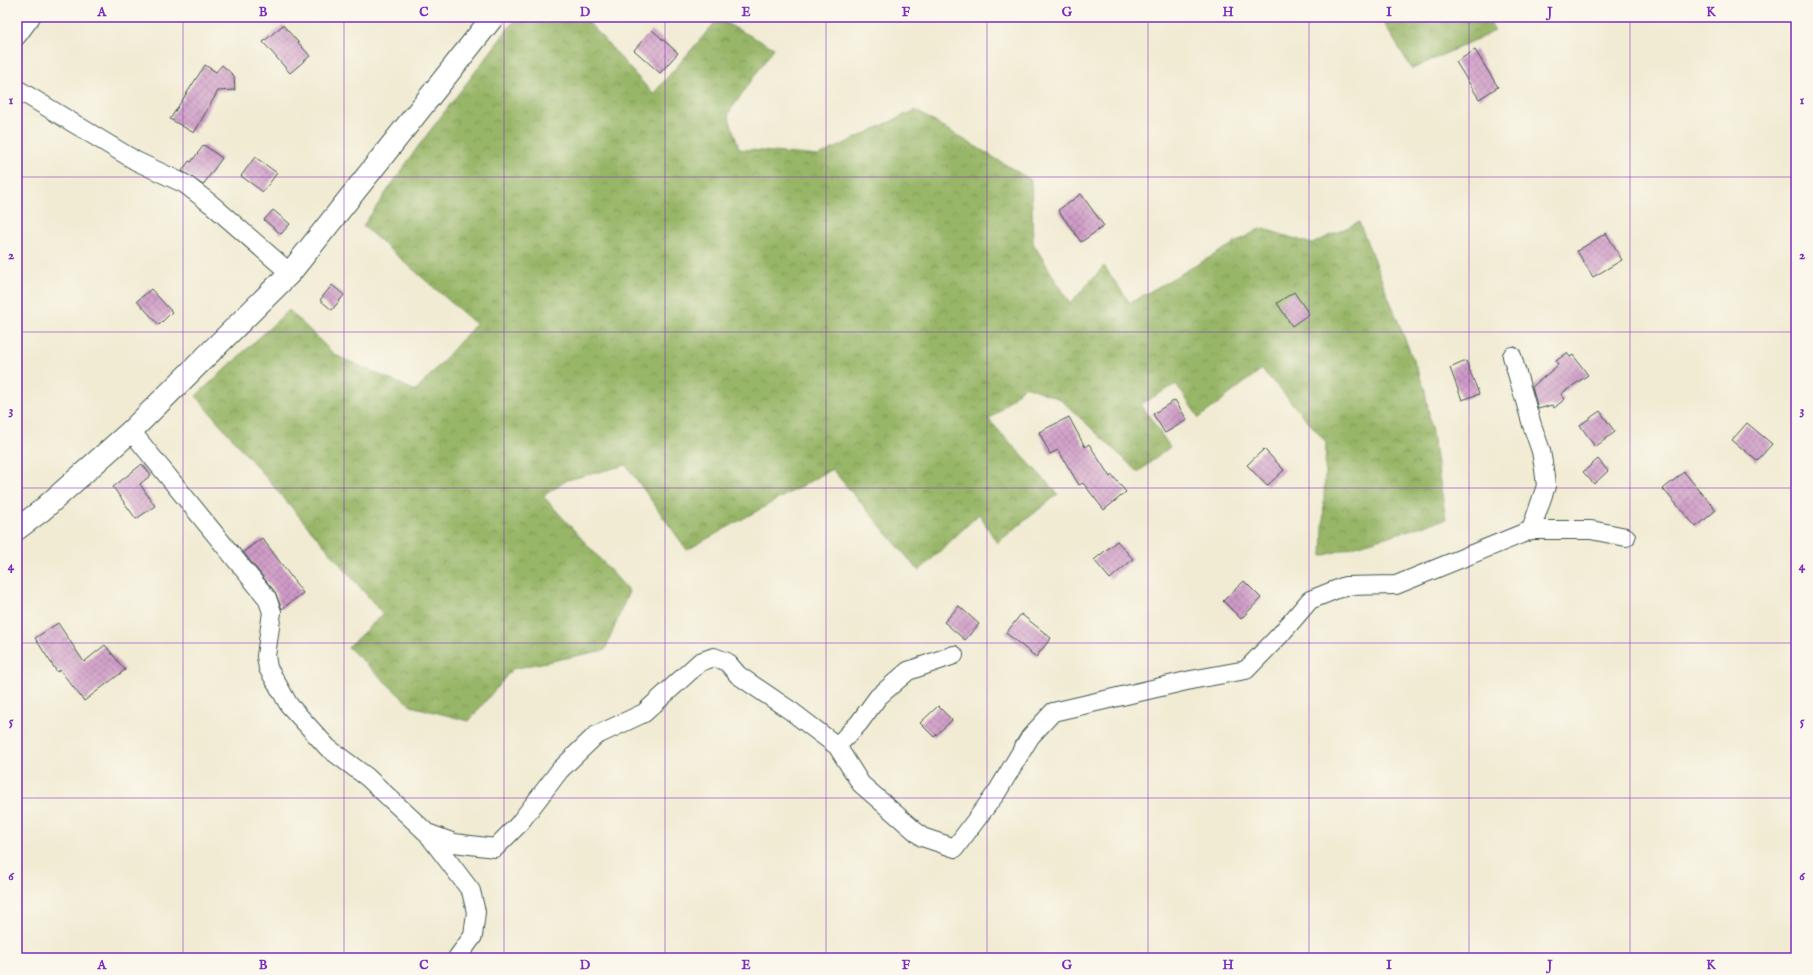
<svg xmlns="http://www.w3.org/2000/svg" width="1813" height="975" font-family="'IM FELL English',serif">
<defs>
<pattern id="forest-crowns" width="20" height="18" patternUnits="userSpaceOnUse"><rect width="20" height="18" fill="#98b668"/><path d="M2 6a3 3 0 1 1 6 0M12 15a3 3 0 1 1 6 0" fill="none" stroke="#7b9556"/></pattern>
<pattern id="building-cross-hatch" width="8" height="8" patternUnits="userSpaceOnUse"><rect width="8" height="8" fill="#cf9ac7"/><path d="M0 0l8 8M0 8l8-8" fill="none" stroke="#a77fa2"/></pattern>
</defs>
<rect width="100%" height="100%" fill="#fbf7ec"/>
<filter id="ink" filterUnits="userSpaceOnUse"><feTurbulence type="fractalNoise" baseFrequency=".025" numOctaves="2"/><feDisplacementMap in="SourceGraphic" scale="8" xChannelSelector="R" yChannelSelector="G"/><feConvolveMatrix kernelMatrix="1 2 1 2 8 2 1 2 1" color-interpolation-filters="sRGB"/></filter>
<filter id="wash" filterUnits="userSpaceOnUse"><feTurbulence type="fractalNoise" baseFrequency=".012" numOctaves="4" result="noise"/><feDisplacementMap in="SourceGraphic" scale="16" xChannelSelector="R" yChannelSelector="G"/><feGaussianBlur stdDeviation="0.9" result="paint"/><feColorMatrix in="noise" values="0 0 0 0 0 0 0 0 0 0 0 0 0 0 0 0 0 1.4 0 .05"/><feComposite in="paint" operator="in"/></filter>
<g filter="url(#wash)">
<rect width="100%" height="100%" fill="#f1ebd3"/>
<path fill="url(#forest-crowns)" stroke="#5c7a4e" d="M517,17H584L653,94L718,19L774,48L728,114L739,149L818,156L915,110L1031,180L1033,243L1070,304L1104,266L1130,303L1261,228L1312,244L1359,222L1425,390L1446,519L1322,556L1326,442L1262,369L1199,418L1176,384L1141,404L1170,447L1138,472L1060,399L1025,386L989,420L1058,494L997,543L979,514L919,571L832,469L687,550L626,465L567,480L543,496L629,591L605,650L512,669L469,721L411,706L348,647L383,614L196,396L289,310L335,355L416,391L476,324L363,226L417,148Z
M1380,17H1488L1495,31L1412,69Z"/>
<g id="blocks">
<path fill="url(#building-cross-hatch)" d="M283,25L310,56L290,73L263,42Z
M652,30L678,53L660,73L634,50Z
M1475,50L1498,87L1479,99L1456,62Z
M205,65L216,72L222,65L234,76L235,90L218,91L194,133L170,119Z
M204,145L222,158L203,185L182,171L189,161L191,162Z
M255,157L277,173L263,192L241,176Z
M1081,194L1104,226L1081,242L1058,210Z
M273,210L290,224L281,234L264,220Z
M1606,233L1622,260L1593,277L1577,251Z
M332,285L344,295L332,310L320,300Z
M151,289L172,312L159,325L137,301Z
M1294,292L1309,314L1292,326L1277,303Z
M1567,353L1570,357L1573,355L1588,375L1561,394L1565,399L1554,408L1552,405L1538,409L1532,387L1558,365L1556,361Z
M1466,361L1479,394L1462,400L1450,368Z
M1175,400L1187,420L1165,433L1153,414Z
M1600,411L1615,432L1595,447L1580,425Z
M1069,417L1085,447L1089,444L1110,477L1112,475L1126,492L1104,510L1083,483L1079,485L1058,450L1050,454L1039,432Z
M1747,423L1772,444L1757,461L1732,440Z
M1264,449L1284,470L1267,486L1247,465Z
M1598,459L1608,471L1594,484L1583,472Z
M142,464L151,475L140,484L155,506L136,519L113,487Z
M1684,472L1716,510L1696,527L1663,489Z
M262,538L303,593L282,609L275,592L243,552Z
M1117,541L1133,559L1110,579L1094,560Z
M1244,581L1261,598L1241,619L1223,601Z
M959,606L979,624L965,640L944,622Z
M1021,614L1051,638L1036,657L1006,633Z
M58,623L84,662L105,645L125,670L84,701L60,670L57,672L35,638Z
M938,706L952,720L934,737L920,723Z"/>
</g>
</g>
<g filter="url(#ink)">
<use href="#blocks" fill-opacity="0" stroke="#3e574c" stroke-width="1"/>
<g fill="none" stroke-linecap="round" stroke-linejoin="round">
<g stroke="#3e574c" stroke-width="20">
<path id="minor" d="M17,36L31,17
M17,89L136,161L185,184L211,204L290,273
M1512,356L1532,425L1541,451L1544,469L1546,486L1531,530
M131,431L267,598L272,612L266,656L268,668L289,705L328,748L367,777L427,833L454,843L495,848L518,825L560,770L595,736L644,713L700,662L714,657L727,662L738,675L791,711L837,746L859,723L878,697L908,671L954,655
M837,746L861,784L922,837L955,848L997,792L1030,737L1053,712L1191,680L1246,670L1280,635L1310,600L1345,586L1396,585L1531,530H1591L1626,537
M427,833L471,891L476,912L473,936L457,958"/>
</g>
<g stroke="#3e574c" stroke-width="24">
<path id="secondary" d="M17,529L41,511L131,431L290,273L493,17"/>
</g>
<use href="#minor" stroke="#fff" stroke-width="18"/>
<use href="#secondary" stroke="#fff" stroke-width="22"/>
</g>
</g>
<path fill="none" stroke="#7b2cbf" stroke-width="1" stroke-opacity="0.55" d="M183,17V958M344,17V958M504,17V958M665,17V958M826,17V958M987,17V958M1148,17V958M1309,17V958M1469,17V958M1630,17V958M17,177H1796M17,332H1796M17,488H1796M17,643H1796M17,798H1796"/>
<rect width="1813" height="975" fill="none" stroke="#fbf7ec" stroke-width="44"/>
<rect x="22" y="22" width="1769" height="931" fill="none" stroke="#7b2cbf" stroke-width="1.5"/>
<g font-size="13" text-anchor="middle" font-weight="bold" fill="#7b2cbf">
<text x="102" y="16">A</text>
<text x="263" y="16">B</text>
<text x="424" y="16">C</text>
<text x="585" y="16">D</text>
<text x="746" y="16">E</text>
<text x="906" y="16">F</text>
<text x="1067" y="16">G</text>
<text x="1228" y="16">H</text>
<text x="1389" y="16">I</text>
<text x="1550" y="16">J</text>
<text x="1711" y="16">K</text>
<text x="11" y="104">1</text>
<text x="1802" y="104">1</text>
<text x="11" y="259">2</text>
<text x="1802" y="259">2</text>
<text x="11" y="414">3</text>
<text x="1802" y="414">3</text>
<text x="11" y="570">4</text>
<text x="1802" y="570">4</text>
<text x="11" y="725">5</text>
<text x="1802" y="725">5</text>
<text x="11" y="880">6</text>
<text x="1802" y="880">6</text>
<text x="102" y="969">A</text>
<text x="263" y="969">B</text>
<text x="424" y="969">C</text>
<text x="585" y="969">D</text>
<text x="746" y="969">E</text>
<text x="906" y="969">F</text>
<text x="1067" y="969">G</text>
<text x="1228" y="969">H</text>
<text x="1389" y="969">I</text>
<text x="1550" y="969">J</text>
<text x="1711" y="969">K</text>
</g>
</svg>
